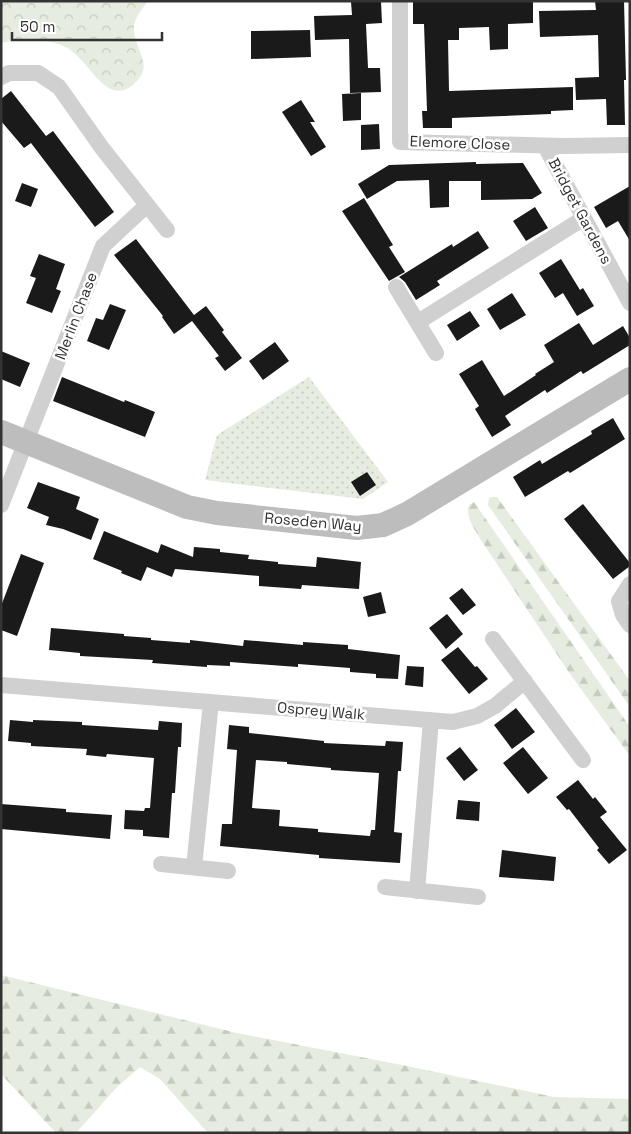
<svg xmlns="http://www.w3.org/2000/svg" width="631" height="1134" font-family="'Space Grotesk',sans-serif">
<defs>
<pattern id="grass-dots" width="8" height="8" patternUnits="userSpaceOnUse" patternTransform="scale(1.25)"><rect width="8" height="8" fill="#e6ecdf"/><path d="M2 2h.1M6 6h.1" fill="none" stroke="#c6cbc0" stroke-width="1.8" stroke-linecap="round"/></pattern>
<pattern id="forest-firs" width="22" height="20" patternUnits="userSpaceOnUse" patternTransform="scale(1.25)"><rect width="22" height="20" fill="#e6ecdf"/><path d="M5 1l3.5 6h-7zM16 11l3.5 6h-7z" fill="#c6cbc0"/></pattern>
<pattern id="park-crowns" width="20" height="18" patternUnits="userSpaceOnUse" patternTransform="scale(1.25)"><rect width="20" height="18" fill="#e6ecdf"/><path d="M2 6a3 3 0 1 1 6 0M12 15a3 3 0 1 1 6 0" fill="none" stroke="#c6cbc0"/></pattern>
</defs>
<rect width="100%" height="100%" fill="#fff"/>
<path fill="url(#grass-dots)" d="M309,377L388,482L363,499L205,480L217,435Z"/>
<path fill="url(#forest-firs)" d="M492,497H497L630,681V707L488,505L489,498Z
M474,502L630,727V756L570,674L481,540C475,530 465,517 469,505Z
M1,975L237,1033L407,1066L554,1097L630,1099V1133H208L160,1079L140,1067L117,1087L76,1133H56L1,1074Z"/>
<path fill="url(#park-crowns)" d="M1,1H148C142,9 134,18 134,28C134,52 156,64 134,84C107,108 90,62 69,49C48,37 24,38 1,43Z"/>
<path fill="#1a1a1a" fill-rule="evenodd" d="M381,1L382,23L366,24L368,68H380L381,92L350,93L349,39L315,40L314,16L352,15L351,2Z
M533,1V23L508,24V49L490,50L489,27L459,28V40H448L449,91L573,87V110L551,111V114L452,118V128H423L422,111H427L424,24H413V2Z
M595,1H624L626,80H624L625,125H607L606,99L576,100L575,78L599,77L598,35L540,37L539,11L596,10Z
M310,30L311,57L251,59V31Z
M11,91L46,136L53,131L114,212L95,227L31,143L24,148L1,121V99Z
M361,93V120L343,121L342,94Z
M301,100L315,122H310L326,147L311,156L282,112Z
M379,124L380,149L361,150V125Z
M476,162V164L523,163L542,193L532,199L481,200V181H449V207L430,208L429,180L397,181L367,199L358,184L389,165Z
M22,183L38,189L31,207L15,201Z
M630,186V241L618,221L606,228L594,207Z
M364,198L393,245L389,247L405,272L389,281L342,211Z
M535,207L548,228L526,241L513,221Z
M478,231L489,248L437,281L440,285L416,300L405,282L399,277L452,244L453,247Z
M136,239L194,315L206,306L224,330L222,332L242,358L225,371L215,358L219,356L192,321L174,334L162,317L163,316L114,255Z
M39,254L65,264L56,289L61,291L52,313L26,303L36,278L30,276Z
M561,259L580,290L583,288L594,306L577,316L563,293L555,298L539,273Z
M512,293L526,315L500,330L487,309Z
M110,304L126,310L109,350L87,341L96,318L103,320Z
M470,311L480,326L457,341L447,325Z
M579,323L593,345L623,326L630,338V345L583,374L581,371L547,393L545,390L505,416L511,425L492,437L475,409L479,406L459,374L482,360L504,396L536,375L535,374L554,362L544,345Z
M275,342L289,361L263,380L249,361Z
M1,351L30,363L20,387L1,379Z
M62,377L124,402L125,400L155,412L145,437L53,401Z
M613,418L625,439L570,473L568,471L525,497L513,477L540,460L542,464L592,434L591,431Z
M367,472L376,485L360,496L351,482Z
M38,482L80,497L76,509L99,519L91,540L63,529L46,525L49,517L27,508Z
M583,504L630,563V566L613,579L564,519Z
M104,531L158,553L161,544L193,557L194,547L220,549V552L249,555L248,559L278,562V564L316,567L317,557L361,562L359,589L302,585L301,589L259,586V576L175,569L172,577L147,567L141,581L121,573L122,571L93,559Z
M21,554L44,563L17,636L1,630V606Z
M462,588L476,605L463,615L449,598Z
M381,592L386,613L368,617L363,597Z
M447,614L463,634L446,649L429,628Z
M51,628L124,634V636L151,638V640L190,643V640L243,646L244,640L303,645V642L348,645V649L400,655L398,679L376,678V674L350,672V668L298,664V667L230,662V666L207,665V667L152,663L153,660L80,656V653L49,650Z
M458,647L475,667L477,666L488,679L469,694L441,660Z
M407,666L424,667L423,687L405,685Z
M516,708L535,732L512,749L494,725Z
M10,720L33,722V720L82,722V725L158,730L159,721L182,723L181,747H178L175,793H172L169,838L143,836V830L124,829L125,810L144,811L145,808H150L154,758L107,754L106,757L86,755L87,749L31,746V743L8,741Z
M229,725L249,727V733L324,741V743L385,746L386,741L403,742L401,771H398L394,832L402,833L400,863L319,858V855L220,846L222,824H232L237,750L227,749ZM256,760L287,762V764L331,768V770L379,773L375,830H371L370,836L318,832V829L279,826L280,810L252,808Z
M460,747L478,770L464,781L446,758Z
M523,747L548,778L528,794L503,763Z
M578,780L593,799L595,797L607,812L600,817L627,850L609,864L597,850L599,848L569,809L567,810L556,797Z
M458,800L480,802L479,821L456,819Z
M1,804L66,809V812L112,815L110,839L1,829Z
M502,850L556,857L554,881L499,877Z"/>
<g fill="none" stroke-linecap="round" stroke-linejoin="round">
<path stroke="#d0d0d0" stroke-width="16" d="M400,1V142L565,146L630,145
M1,77L9,73H38L59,87L102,148L167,230
M545,146L630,303
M396,287L436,353
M418,322L584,218
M1,505L103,246L146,206
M630,584L619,601L623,615L630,625
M493,639L583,760
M1,685L453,722L477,716L495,706L525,681
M161,864L228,871
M194,867L211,702
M385,887L478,897
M417,891L431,720"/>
<path stroke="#bdbdbd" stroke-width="24" d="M1,432L187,507L217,513L357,528L383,525L407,514L630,379"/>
</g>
<g text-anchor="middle" stroke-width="5" stroke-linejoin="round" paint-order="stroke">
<g font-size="15" fill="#333" stroke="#fff">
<text transform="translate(460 143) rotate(2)" y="5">Elemore Close</text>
<text transform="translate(580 211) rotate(62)" y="5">Bridget Gardens</text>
<text transform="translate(76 316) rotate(-69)" y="5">Merlin Chase</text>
<text transform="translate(313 522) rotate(5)" y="5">Roseden Way</text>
<text transform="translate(321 711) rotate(5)" y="5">Osprey Walk</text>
</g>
</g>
<rect width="631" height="1134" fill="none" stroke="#333333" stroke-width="5"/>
<path d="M12 32v8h150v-8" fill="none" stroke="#333333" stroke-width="2.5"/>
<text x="20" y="32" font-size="15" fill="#333333" stroke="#ffffff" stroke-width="4" paint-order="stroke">50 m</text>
</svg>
